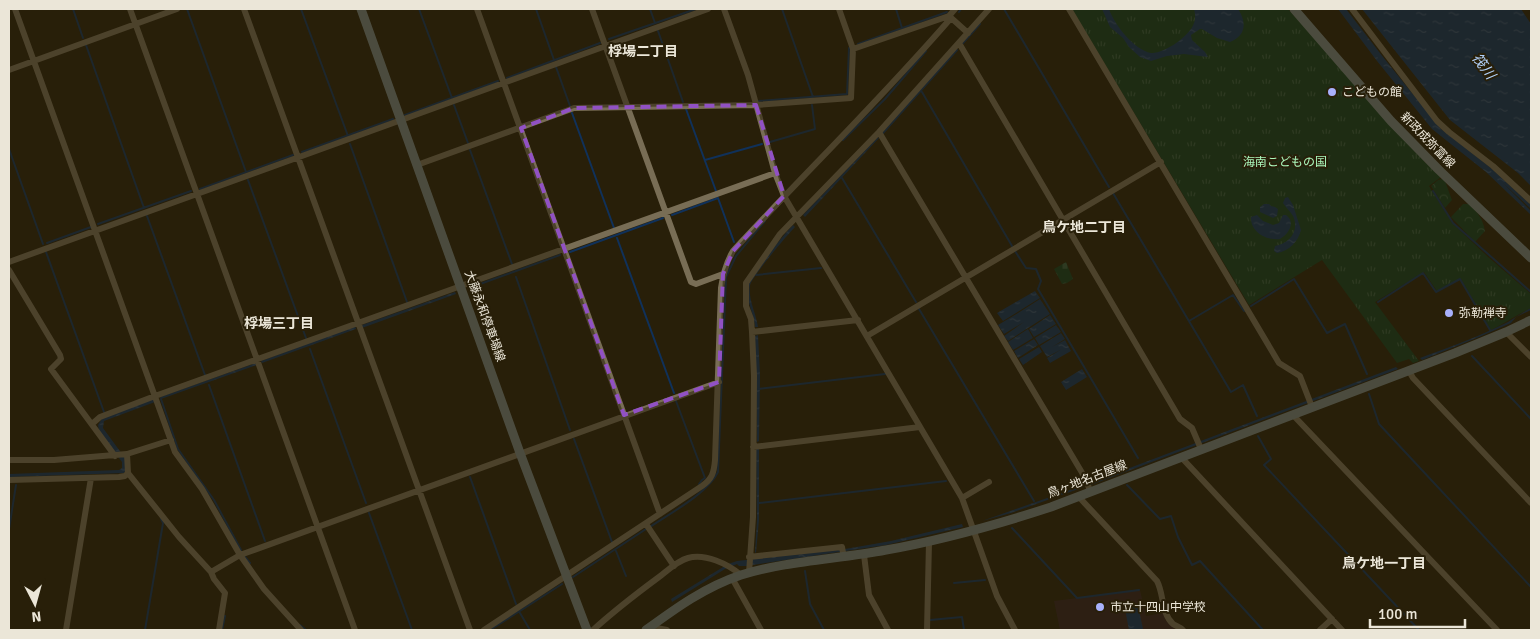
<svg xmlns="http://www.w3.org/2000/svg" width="1540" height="639" font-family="Signika,'Noto Sans JP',sans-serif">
<defs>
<pattern id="grass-tufts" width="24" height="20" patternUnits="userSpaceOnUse" patternTransform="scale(1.25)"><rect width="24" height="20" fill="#123d1f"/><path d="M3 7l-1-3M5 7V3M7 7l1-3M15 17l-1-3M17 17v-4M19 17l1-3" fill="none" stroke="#35593f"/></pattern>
<pattern id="forest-crowns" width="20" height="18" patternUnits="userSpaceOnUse" patternTransform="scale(1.25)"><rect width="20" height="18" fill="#123d1f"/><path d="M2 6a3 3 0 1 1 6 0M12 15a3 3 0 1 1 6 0" fill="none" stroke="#35593f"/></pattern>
<pattern id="cemetery-stones" width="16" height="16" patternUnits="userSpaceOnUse" patternTransform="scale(1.25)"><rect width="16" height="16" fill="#123d1f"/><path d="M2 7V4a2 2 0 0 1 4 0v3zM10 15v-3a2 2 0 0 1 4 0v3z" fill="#35593f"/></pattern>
<pattern id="water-ripples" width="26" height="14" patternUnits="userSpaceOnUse" patternTransform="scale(1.25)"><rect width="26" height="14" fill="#10315a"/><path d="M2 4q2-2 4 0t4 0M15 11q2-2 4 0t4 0" fill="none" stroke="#334f71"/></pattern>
</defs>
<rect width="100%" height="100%" fill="#281f09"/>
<path fill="#342121" d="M1140,590L1146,616L1163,613L1166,621L1176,630H1060L1054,601Z"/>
<path fill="url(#grass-tufts)" d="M1072,9H1288L1425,162L1441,177L1429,186L1452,223L1488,257L1531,294V308C1517,315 1505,323 1491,330L1461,279L1437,291L1424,272L1375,302L1419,361L1413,363L1409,359L1397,363L1322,260L1249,305Z"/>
<path fill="url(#forest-crowns)" d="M1442,179L1445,181L1452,200L1445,208L1431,186L1438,180Z
M1463,204H1469C1478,213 1483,219 1485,231L1475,242L1451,217Z"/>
<path fill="url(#cemetery-stones)" d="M1066,262L1073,279L1067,283L1062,284L1054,269Z"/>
<path fill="url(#water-ripples)" d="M1102,9H1109C1114,24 1134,50 1151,53C1164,54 1190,36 1194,23C1196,19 1195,13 1194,9H1238C1247,22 1246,36 1230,42L1217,38L1202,29H1200L1191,35L1192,40L1205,52L1208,57L1184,54L1167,56L1151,61L1140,57L1129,47L1123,38L1110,27Z
M1338,9H1346L1383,57L1441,129L1491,168L1531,205V209L1503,183L1531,211V215L1486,172L1432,129L1377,61Z
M1362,9H1521L1531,24V186L1518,173L1450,120Z
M878,137L879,138L805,217L803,215Z
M1288,197L1293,205L1301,230C1298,242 1289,251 1277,253L1274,251L1275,246C1289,244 1300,231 1293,216C1290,211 1286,208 1283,203L1285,198Z
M1264,204H1269L1271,206L1275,207L1278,209L1277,216L1273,218L1260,212V207Z
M1257,215L1263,221L1273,225L1279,223L1283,215H1286C1296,222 1289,234 1280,239C1267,241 1250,232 1251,217Z
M793,225L795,227C787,235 752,277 750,285C748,300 756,313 758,327H755C754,313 745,300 748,285C750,276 785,233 793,225Z
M1035,291L1040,298L1003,321L997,313Z
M455,292L456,294L362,328V325Z
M1040,299L1050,314L1028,328L1026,326L1028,328L1008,341L1004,336L1024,322L1004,334L998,325L1018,313L1019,314L1018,313Z
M1531,308V310L1516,317L1511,323L1479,337L1422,360L1420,358C1450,347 1480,336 1508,322C1516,317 1523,312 1531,308Z
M1050,315L1056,324L1034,337L1029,329Z
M1056,325L1061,332L1039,345L1035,338Z
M355,326L356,329L262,363L261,361Z
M1028,329L1033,338L1013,350L1008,342Z
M1061,333L1065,339L1052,347L1065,340L1071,351L1050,363L1047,358L1062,349L1047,357L1040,346Z
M758,335L760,375L759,441L757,442L755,336Z
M1034,339L1038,345L1018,358L1014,351Z
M1039,347L1042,352L1023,365L1019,359Z
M256,363L257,365L161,399L160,397Z
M1396,367L1398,369L1091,485L1090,483Z
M1082,369L1087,377L1066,390L1061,382Z
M154,399L155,402L104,421L103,428L125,458L126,470L124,473L9,477V474L119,470L122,468V462L99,431L98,425L103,417Z
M756,449H759V520L756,553L755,552L757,520Z
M1084,485V487L1011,513L982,521Z
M962,524L963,527L886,545L746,566H739L737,564L725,569L672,602L671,599L728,564L737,561L845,549L891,541Z
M1138,606L1143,629L1129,630L1125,609Z"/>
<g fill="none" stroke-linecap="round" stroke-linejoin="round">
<path stroke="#10315a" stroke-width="2" d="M73,9L83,38
M187,9L246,172
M301,9L348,136
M419,9L452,98
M536,9L554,60
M650,9L655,23
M782,9L813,97
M896,9L902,28
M1004,9L1109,187
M959,12L961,9
M658,31L683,102
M609,39L696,9
M963,43L980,24
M858,44L947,12
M86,45L144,208
M556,67L570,106
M507,78L600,43
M922,92L1012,246
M758,101L847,94L849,48
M454,105L468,143
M686,109L716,191
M572,113L614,228
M405,115L498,81
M883,133L957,50
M843,140L885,99L926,51
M770,142L815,129L812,105
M350,144L407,302
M9,149L43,244
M470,150L512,264
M302,152L393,119
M705,160L762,144
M842,178L916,302
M248,180L306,338
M200,189L293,155
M1433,191L1453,223L1531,292
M1113,193L1231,392L1243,385L1257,416
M672,215L718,198L734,242
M147,216L205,375
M98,224L191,191
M617,238L674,393
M47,243L91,227
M1015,251L1026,268L1036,269L1041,281L1038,289L1138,458
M46,252L104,412
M570,252L663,218
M756,275L821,268
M516,277L570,430
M469,288L560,255
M1378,302L1423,273L1436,292L1460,279L1490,330
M1251,306L1294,279L1327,333L1345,324L1367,374
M919,309L1034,501
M1189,321L1233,295L1244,311
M310,349L366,503
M1472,356L1531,419
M209,385L265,541
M758,389L885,374
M1369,394L1379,424L1531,587
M161,399L178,449L214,500L241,550
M676,401L705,478L702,480L699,484
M1258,436L1271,459L1264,465L1419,630
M574,439L612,542
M470,477L516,604
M1127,485L1160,519L1171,516L1178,537L1192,565L1200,561L1263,630
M759,503L946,481
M369,513L412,630
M650,527C669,514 708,493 718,472L726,277L736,256L765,221
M1012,528L1077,598L1139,590
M9,529L16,485
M616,551L626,576
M245,557L250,563
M805,571L810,604L824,630
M573,577L646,529
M954,583L985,580
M520,613L530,630
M930,620L962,617L964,630
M300,625L306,630
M145,630L163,523L161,519
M222,630L225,616
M490,630L562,584"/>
<path stroke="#786d55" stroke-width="6" d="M15,9L175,452L202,489L240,555L264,589L301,630
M130,9L355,630
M244,9L470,630
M477,9L660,514
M592,9L691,282L696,284L723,274
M724,9L748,75L775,173L784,196L962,498L997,596L1015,630
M1069,9L1279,363L1300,376L1312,407
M1352,9L1437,121L1449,132L1493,166L1531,201
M949,16L968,33
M959,43L1180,419L1192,428L1201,449
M853,49L949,16L955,9
M9,70L177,9
M879,132L1087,481L1090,492
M417,165L574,108L756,105L851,98L853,49L839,9
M9,262L708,9
M9,270L60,355L61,359L51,369L115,456
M752,332L858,320
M1506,332L1531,357
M867,336L1161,162
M1409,371L1413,378L1531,503
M1293,415L1497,630
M92,424L100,417L155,396L775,173
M753,447L920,427
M127,454L171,440
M1181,457L1342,630
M9,460H54L127,454L128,473L179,537L211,572L214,579L225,593L219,630
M9,480L119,477L125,476L128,473
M1078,496L1157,581C1164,594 1161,613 1173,624C1176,626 1180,627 1183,630
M962,498L989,482
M646,524L674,566
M864,555L869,595L888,630
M749,557L842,547L844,558
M211,572L240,555L719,382
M749,573L753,517L754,376L752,332L751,319L746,306V283L780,234L879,132L989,9
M732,578L761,630
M651,627L667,630
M66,630L91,478
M484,630L702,486C712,479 714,473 715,460L721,288C723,274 726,263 733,251C805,173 882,98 951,18
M593,630C614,611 636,594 659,577C667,571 677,561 688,558C705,553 728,564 741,575
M927,630L929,542
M1320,630L1332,619"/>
<path stroke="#77827f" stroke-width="9" d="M361,9L520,453L587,630
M1294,9L1391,121L1439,170L1531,258
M646,630C676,608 705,587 741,575C785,561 840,559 886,550C942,540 996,525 1051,507L1455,353L1506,332L1531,320"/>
</g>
<path d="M0 0H1540V639H0ZM756,105L784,196L733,251L723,274L719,382L624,415L521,128L574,108Z" fill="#281f09" fill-opacity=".55" fill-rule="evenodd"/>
<path fill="none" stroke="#9151c4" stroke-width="4" stroke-dasharray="10 6" stroke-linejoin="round" d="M756,105L784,196L733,251L723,274L719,382L624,415L521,128L574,108Z"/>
<g fill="#a8b0fc" stroke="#281f09" stroke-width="2">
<circle cx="1332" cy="92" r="5"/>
<circle cx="1449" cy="313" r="5"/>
<circle cx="1100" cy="607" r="5"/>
</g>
<g text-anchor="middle" stroke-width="4" stroke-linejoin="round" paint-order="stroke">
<g font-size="12" fill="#ebe6d8" stroke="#281f09" text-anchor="start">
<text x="1342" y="96">こどもの館</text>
<text x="1459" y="317">弥勒禅寺</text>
<text x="1110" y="611">市立十四山中学校</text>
</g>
<g font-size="12" fill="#ebe6d8" stroke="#281f09">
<text transform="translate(1428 140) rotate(46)" y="4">新政成弥富線</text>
<text transform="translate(485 316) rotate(70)" y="4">大藤永和停車場線</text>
<text transform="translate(1087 479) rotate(-21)" y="4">鳥ヶ地名古屋線</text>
</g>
<g font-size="12" fill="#abf8bc" stroke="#281f09">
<text x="1285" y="166">海南こどもの国</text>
</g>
<g font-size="14" font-weight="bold" fill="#ebe6d8" stroke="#281f09">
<text x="643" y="56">桴場二丁目</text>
<text x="1084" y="232">鳥ケ地二丁目</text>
<text x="279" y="328">桴場三丁目</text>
<text x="1384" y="568">鳥ケ地一丁目</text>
</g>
<g font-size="14" font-style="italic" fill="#b1d1fa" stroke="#281f09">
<text transform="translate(1484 66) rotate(53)" y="5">筏川</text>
</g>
</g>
<rect width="1540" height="639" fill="none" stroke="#ebe6d8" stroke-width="20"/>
<g transform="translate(35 604) rotate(174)" stroke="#281f09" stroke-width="4" paint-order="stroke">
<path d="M0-4L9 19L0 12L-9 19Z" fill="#ebe6d8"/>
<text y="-8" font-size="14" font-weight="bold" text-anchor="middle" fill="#ebe6d8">N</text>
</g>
<path d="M1370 619v8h95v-8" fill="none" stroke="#ebe6d8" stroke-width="2.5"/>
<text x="1378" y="619" font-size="15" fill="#ebe6d8" stroke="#281f09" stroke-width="4" paint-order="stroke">100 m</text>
</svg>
